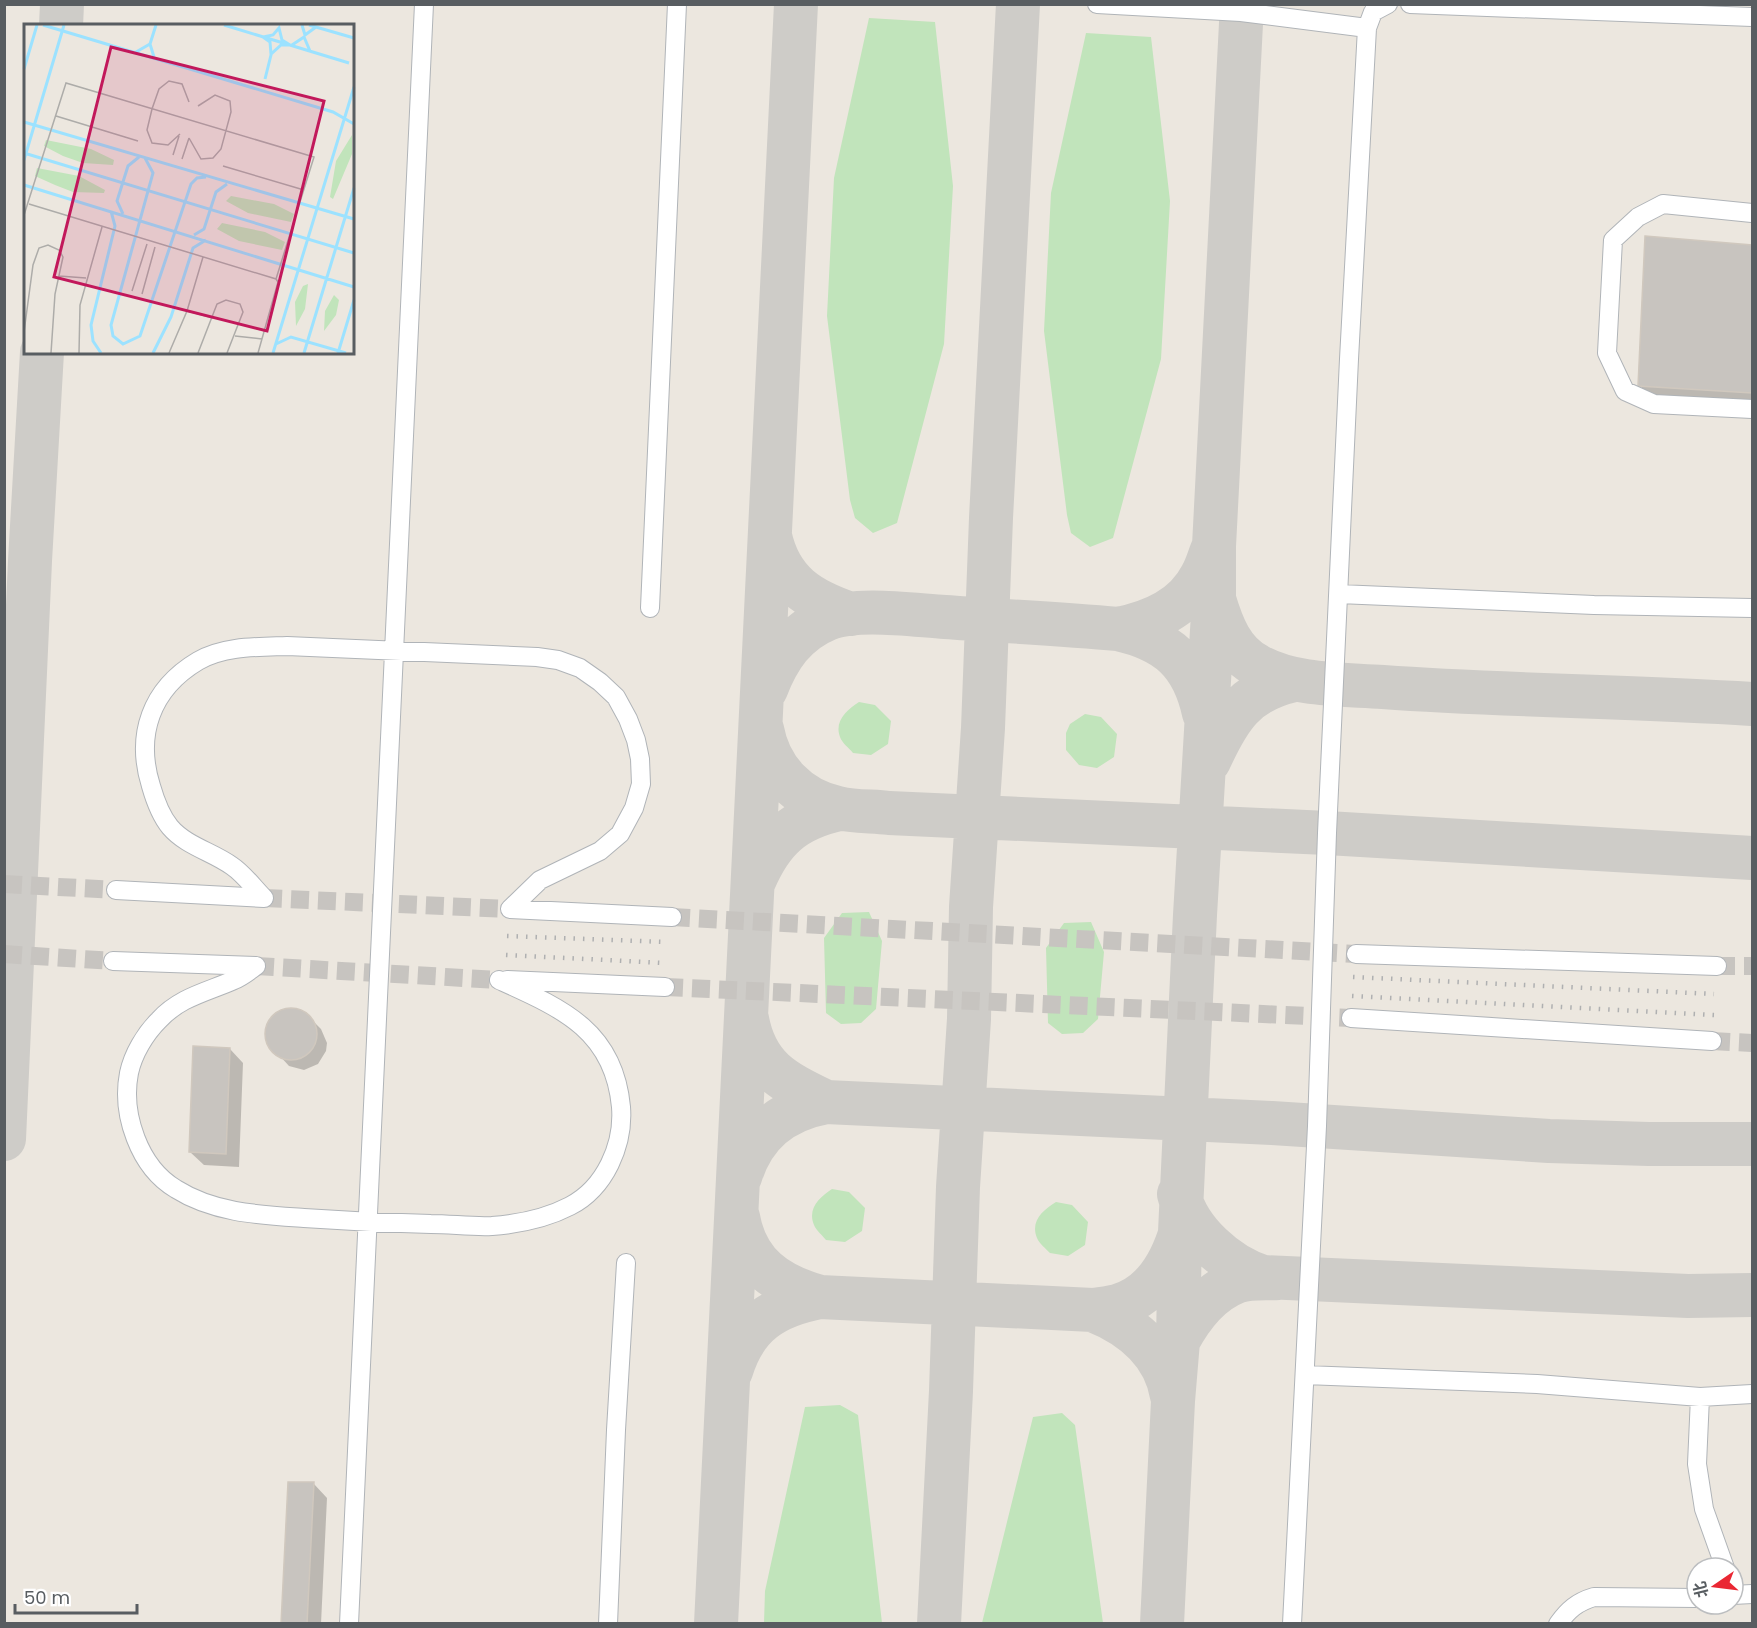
<svg xmlns="http://www.w3.org/2000/svg" width="1757" height="1628" font-family="Poppins,'Noto Sans SC',sans-serif">
<rect width="100%" height="100%" fill="#ece7df"/>
<path fill="#c1e4bb" d="M869,18L935,22L953,186L944,344L897,523L873,533L855,518L850,500L827,316L834,178Z
M1086,33L1151,37L1170,201L1161,359L1113,538L1090,547L1071,533L1067,515L1044,331L1051,193Z
M859,702L875,705L891,721L888,744L871,755L853,753C849,748 842,743 840,737C834,721 847,710 859,702Z
M1085,714L1101,717L1117,734L1114,757L1097,768L1079,765L1066,750V733L1070,724Z
M869,912L882,941L876,1009L861,1023L841,1024L826,1013L824,938L842,913Z
M1091,922L1104,952L1098,1019L1083,1033L1062,1034L1048,1023L1046,948L1064,923Z
M832,1189L849,1192L865,1208L862,1231L845,1242L826,1240C823,1236 816,1230 814,1225C807,1208 820,1197 832,1189Z
M1056,1202L1072,1205L1088,1222L1085,1245L1068,1256L1050,1253C1046,1249 1039,1243 1037,1238C1030,1221 1043,1210 1056,1202Z
M840,1405L858,1415L882,1623H764L765,1591L805,1407Z
M1062,1413L1075,1425L1103,1623H982L1033,1417Z"/>
<path fill="#0003" d="M1647,238L1752,246V405L1653,399L1639,385Z
M289,1009L297,1010L310,1018L321,1029L327,1043L326,1051L318,1064L304,1070L289,1066L268,1043L267,1028L275,1015Z
M230,1049L243,1063L239,1167L204,1165L190,1152Z
M314,1484L327,1498L321,1624H282Z"/>
<g fill="none" stroke-linecap="round" stroke-linejoin="round">
<path stroke="#ceccc8" stroke-width="44" d="M61,26L62,4
M770,536C780,582 809,600 851,614
M1214,599C1222,626 1232,653 1258,666C1295,686 1341,684 1383,687C1506,696 1629,696 1752,704
M1118,629C1153,622 1185,608 1202,575C1207,566 1209,557 1213,548
M766,689C778,658 795,632 827,619C857,607 912,615 945,617C1003,621 1060,624 1118,629C1167,640 1193,662 1204,713
M762,729C769,769 798,800 838,808C854,812 873,811 889,813L1327,833L1752,858
M1209,761C1229,717 1245,691 1294,680
M754,881C772,839 794,819 839,809
M747,1019C756,1069 785,1082 826,1102
M4,1139L30,561L42,352
M740,1177C753,1134 782,1110 826,1102L1272,1123L1549,1141L1649,1144H1752
M1179,1194C1188,1231 1227,1266 1263,1277L1688,1296L1752,1295
M738,1217C746,1264 777,1285 820,1297L1093,1310C1101,1309 1109,1308 1117,1306C1150,1297 1169,1267 1179,1237
M1093,1310C1133,1326 1165,1352 1172,1396
M1178,1341C1191,1317 1210,1292 1236,1282C1248,1277 1266,1279 1278,1278
M731,1371C745,1324 774,1306 820,1297
M716,1624L796,4
M939,1624L951,1391L958,1187L969,1019L971,907L983,728L991,518L1018,4
M1162,1624L1173,1401L1178,1341L1180,1232L1195,915L1214,597V546L1242,4"/>
</g>
<path fill="#c8c4bf" stroke="#d0c8be" stroke-width="1.5" d="M1645,236L1752,245V393L1638,386Z
M265 1034a26 26 0 1 1 52 0a26 26 0 1 1-52 0Z
M193,1046L230,1048L226,1154L189,1152Z
M288,1482H314L307,1624H281Z"/>
<g fill="none" stroke-linecap="round" stroke-linejoin="round">
<path stroke="#c7c4c0" stroke-width="18" stroke-dasharray="18 9" stroke-linecap="butt" d="M4,884L116,890
M264,898L510,909
M672,917L1356,954
M4,954L113,961
M256,966L499,980
M1717,966H1752
M665,987L1351,1018
M1712,1041L1752,1043"/>
<g stroke="#b0b4b8" stroke-width="20">
<path id="minor" d="M1097,4L1241,12L1367,28
M1410,4L1752,17
M1752,213L1663,204L1638,217L1613,240L1607,353L1625,391L1654,404L1752,409
M1339,594L1594,605L1752,608
M650,608L677,4
M116,890L264,898
M264,898C254,888 244,874 232,866C213,852 186,846 170,827C161,816 155,800 151,786C135,735 151,689 198,661C224,646 257,647 287,646L537,657L558,660L580,668L600,682L616,697L628,719L636,740L640,759L641,784L634,808L620,834L600,851L540,880L510,909
M510,909L672,917
M1356,954L1717,966
M113,961L256,966
M256,966C249,971 242,977 234,980C207,992 180,997 159,1020C145,1034 133,1054 129,1073C121,1114 139,1167 176,1189C214,1213 260,1215 304,1218C346,1221 388,1223 431,1224C451,1224 472,1227 492,1226C518,1224 547,1218 570,1206C605,1188 624,1145 621,1107C614,1030 561,1008 499,980
M507,980L665,987
M1351,1018L1712,1041
M1305,1375L1537,1384L1700,1397L1752,1394
M1700,1397L1697,1464L1704,1509L1725,1568
M1733,1595L1752,1594
M349,1624L424,4
M608,1624L616,1430L626,1263
M1292,1624L1317,1126L1327,833L1349,359L1367,28L1373,12L1388,4
M1558,1624C1568,1610 1577,1602 1594,1597L1697,1598"/>
</g>
<use href="#minor" stroke="#fff" stroke-width="18"/>
<path stroke="#afb0b1" stroke-width="4.5" stroke-dasharray="1.5 8" stroke-linecap="butt" d="M507,936L666,942
M506,955L665,963
M1353,977L1714,994
M1352,996L1714,1015"/>
</g>
<g transform="translate(24 24)">
<rect width="330" height="330" fill="#ece7df"/>
<path d="M328,111V130L309,175L306,173L312,137ZM22,116L67,125L90,136L89,141L59,139L39,132L20,122ZM13,144L55,152L81,166L80,169L49,168L31,161L11,152ZM207,172L250,180L270,190L267,198L224,189L202,177ZM198,199L241,208L261,218L258,226L215,217L193,205ZM284,260L281,285L272,302L271,278L279,262ZM310,271L315,276L312,291L300,307L301,287Z" fill="#c1e4bb"/>
<path fill="none" stroke="#9ce2ff" stroke-width="3" d="M19,1L309,88L330,100M200,1L325,39M278,1L281,11L292,3M285,1L330,14M255,4L258,16L266,21H257L247,30L246,18L239,13L249,11ZM126,20L132,1M268,21L280,13L286,27M112,28L126,20L130,33M0,45L13,1M241,55L248,27M0,98L330,195M0,129L330,229M121,134L129,149L87,301L89,312L99,320L116,312L167,160L173,154L182,153M0,136L40,1M0,161L330,263M99,190L93,177L104,142L115,133M170,211L180,205L192,168L203,160M252,320L267,313L322,329M77,329L69,317L67,301L91,202L87,187M129,329L147,293L169,224L182,216M249,329L330,63M280,329L330,164M314,329L330,276"/>
<path fill="none" stroke="#adaca9" stroke-width="1.5" d="M32,92L114,117M156,110L144,121L128,119L123,106L128,85L135,65L145,57L158,60L165,78M165,114L177,135L189,134L197,125L207,88L206,77L191,71L174,82M149,131L155,112M158,135L165,114M199,142L280,166M5,180L252,255L254,258L234,329M0,191L42,59L290,133L252,255M35,252L62,254M108,267L123,220M118,270L131,223M163,287L189,294M0,308L9,241L15,224L24,221L35,226L39,233L31,270L27,329M211,312L238,315M55,329L56,281L78,203M145,329L163,287L179,233M174,329L193,280L202,276L216,280L219,288L203,329"/>
<path fill="#c2185b" fill-opacity="0.15" stroke="#c2185b" stroke-width="3" d="M87,23L300,77L243,307L30,253Z"/>
<rect width="330" height="330" fill="none" stroke="#585d61" stroke-width="3"/>
</g>
<rect width="1757" height="1628" fill="none" stroke="#585d61" stroke-width="12"/>
<g transform="translate(1715 1586) rotate(256)"><circle r="28" fill="#ffffff" stroke="#bcbec0" stroke-width="1.5"/>
<path d="M0-4.5L10 22L0 15L-10 22Z" fill="#ea2733"/>
<text y="-9" font-size="16" font-weight="bold" text-anchor="middle" fill="#585d61">北</text>
</g>
<path d="M15 1604v9h122v-9" fill="none" stroke="#585d61" stroke-width="3"/>
<text x="24" y="1604" font-size="18" fill="#585d61" stroke="#ffffff" stroke-width="4.5" paint-order="stroke">50 m</text>
</svg>
